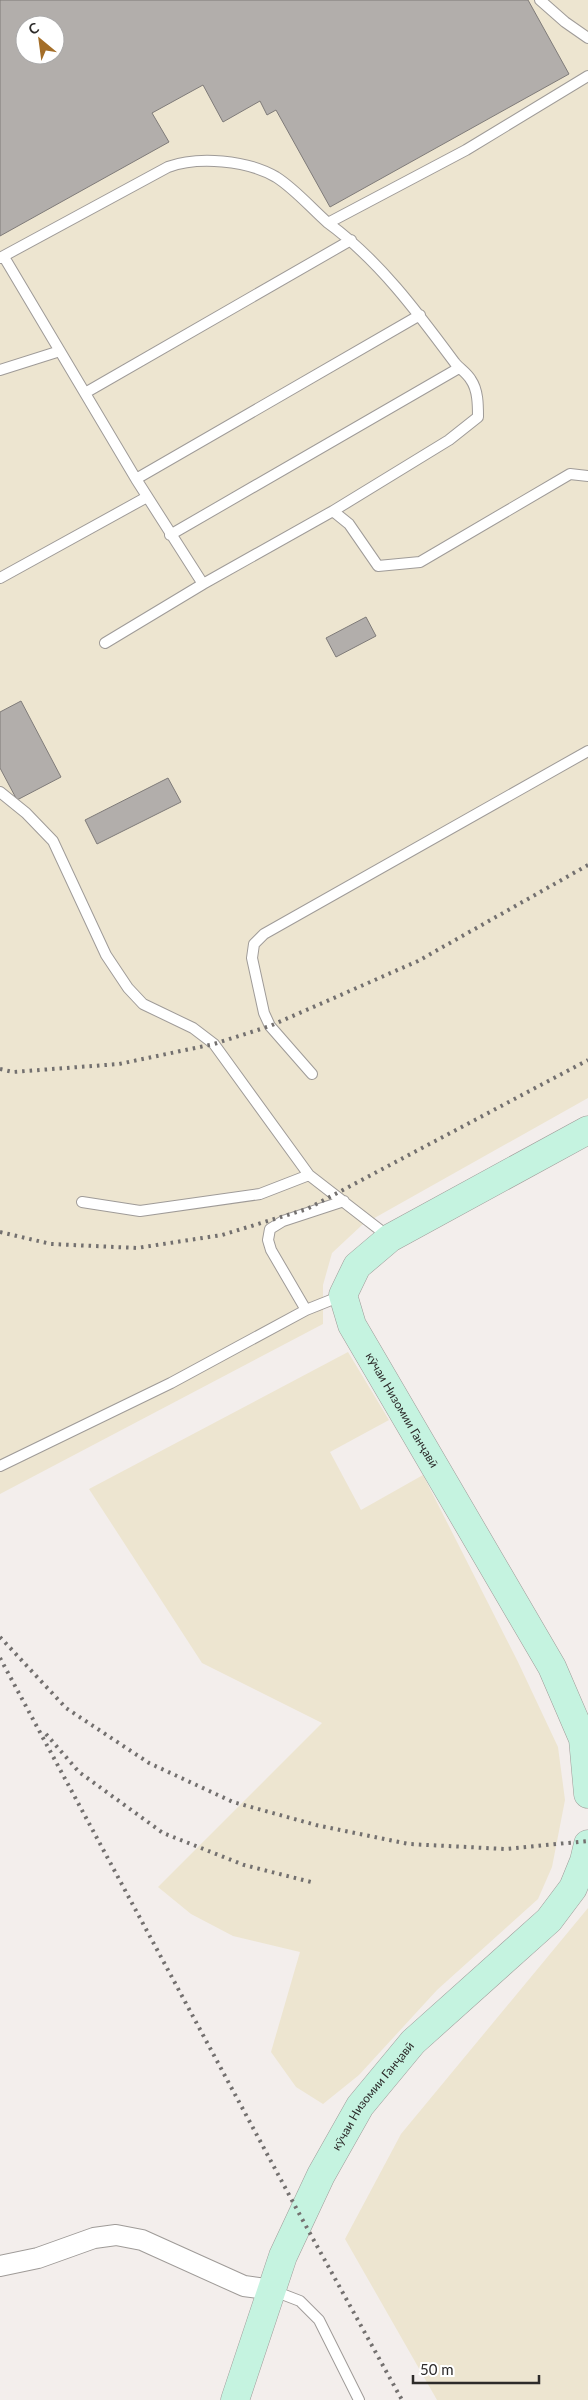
<svg xmlns="http://www.w3.org/2000/svg" width="588" height="2400" font-family="Lato,sans-serif">
<rect width="100%" height="100%" fill="#f3eeec"/>
<path fill="#ede5d0" fill-rule="evenodd" d="M0,0H588V1098L362,1225L332,1253L323,1285V1324L0,1494ZM25,25H55V55H25Z
M348,1352L389,1420L330,1452L361,1510L423,1475L518,1662L558,1747L565,1800L552,1867L538,1899L437,1990L359,2075L323,2104L296,2087L271,2052L300,1952L233,1936L191,1914L158,1887L322,1723L202,1663L89,1489Z
M588,1908V2400H437L345,2239L401,2134Z"/>
<path fill="#b2aeab" stroke="#7f7b79" fill-rule="evenodd" d="M0,0H528L569,74L330,207L276,110L267,115L260,101L223,122L203,85L152,113L169,142L0,236ZM25,25H55V55H25Z
M366,617L376,636L336,657L326,638Z
M21,701L61,777L17,800L0,768V712Z
M168,778L181,802L97,844L85,820Z"/>
<g fill="none" stroke-linecap="round" stroke-linejoin="round">
<g stroke="#9f9b98" stroke-width="12">
<path id="lane" d="M540,0L565,22L588,38
M328,223C379,260 418,313 455,363C460,369 467,373 471,380C478,390 478,405 478,417L449,440L333,511
M4,257L136,479L203,584L333,511L349,524L378,566L420,562L570,474L588,476
M0,258L168,167C198,156 247,160 276,177C295,189 311,208 328,223L466,150L588,76
M0,370L60,351
M85,393L351,240
M136,479L420,315
M170,535L459,368
M0,578L147,497
M105,643L203,584
M0,792L26,813L53,841L106,955L128,988L143,1004L193,1028L214,1044L309,1175L389,1237
M312,1074L270,1026L264,1013L252,958L254,944L264,934L588,751
M82,1202L140,1211L260,1194L309,1175
M306,1310L271,1250L268,1240L270,1229L283,1221L344,1201
M0,1466L171,1383L306,1310L341,1296
M274,2291L300,2301L319,2320L359,2400"/>
</g>
<g stroke="#9f9b98" stroke-width="22">
<path id="street" d="M0,2266L38,2258L94,2238L116,2235L142,2240L244,2286L273,2290"/>
</g>
<g stroke="#9f9b98" stroke-width="29">
<g id="secondary">
<path id="s1" d="M588,1130L390,1238L357,1266L343,1295L352,1325L552,1667L583,1739L588,1794"/>
<path id="s2" d="M235,2400L283,2256L321,2175L360,2106L413,2042L549,1920L573,1888L584,1861L588,1844"/>
</g>
</g>
<use href="#lane" stroke="#fff" stroke-width="10"/>
<use href="#street" stroke="#fff" stroke-width="20"/>
<use href="#secondary" stroke="#c5f3e0" stroke-width="28"/>
<path stroke="#73706f" stroke-width="4" stroke-dasharray="2.5 5" stroke-linecap="butt" d="M0,1069L13,1072L119,1064L214,1044L270,1026L418,961L588,865
M0,1232L51,1244L137,1248L222,1235L307,1209L588,1060
M0,1637L66,1708L149,1763L233,1802L316,1825L409,1844L505,1849L588,1841
M0,1658L301,2217L402,2400
M46,1734L79,1772L163,1833L244,1865L315,1883"/>
</g>
<g text-anchor="middle" stroke-width="4" stroke-linejoin="round" paint-order="stroke">
<g font-size="12" fill="#2d2b2a" stroke="#fff">
<text dy="4" stroke="none"><textPath href="#s1" startOffset="431">кӯчаи Низомии Ганҷавӣ</textPath></text>
<text dy="4" stroke="none"><textPath href="#s2" startOffset="336">кӯчаи Низомии Ганҷавӣ</textPath></text>
</g>
</g>
<g transform="translate(40 40) rotate(331)"><circle r="24" fill="#ffffff" stroke="#abaaaa"/>
<path d="M0-4L9 19L0 12L-9 19Z" fill="#a46e28"/>
<text y="-8" font-size="14" font-weight="bold" text-anchor="middle" fill="#2d2b2a">С</text>
</g>
<path d="M413 2375v8h126v-8" fill="none" stroke="#2d2b2a" stroke-width="2.5"/>
<text x="420" y="2375" font-size="15" fill="#2d2b2a" stroke="#ffffff" stroke-width="4" paint-order="stroke">50 m</text>
</svg>
